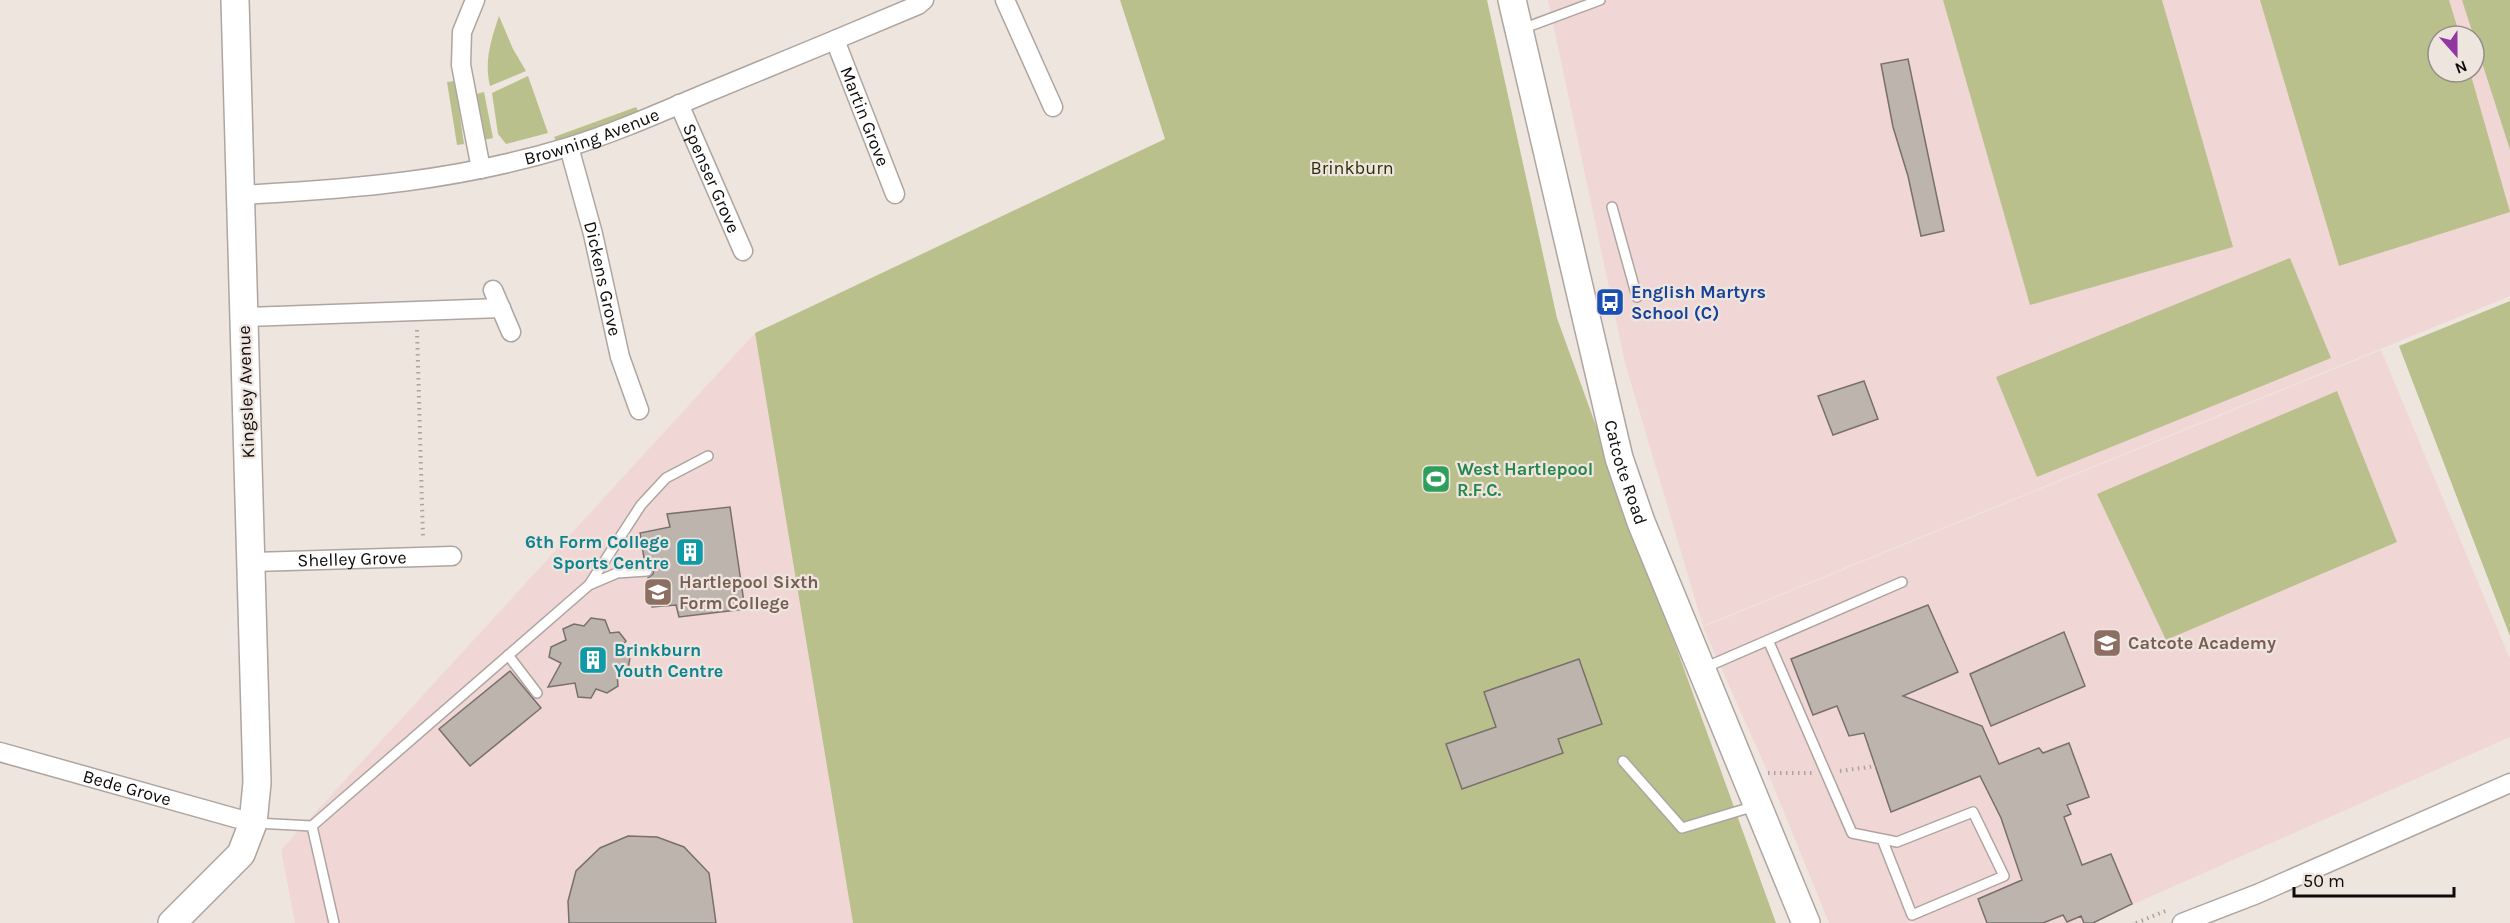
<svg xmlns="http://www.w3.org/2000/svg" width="2510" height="923" font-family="Karla,sans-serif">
<rect width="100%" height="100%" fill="#eee5df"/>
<path fill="#f1d6d6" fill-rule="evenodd" d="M1548,0H2510V296L1703,626L1625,363ZM2438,36H2474V72H2438Z
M755,333L853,923H295L281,850Z
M2381,350L2510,659V737L2091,923H1829L1768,773L1703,627Z"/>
<path fill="#bac08b" d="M1120,0H1487L1557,318L1776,923H853L755,333L1165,139Z
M1943,0H2162L2233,247L2030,305Z
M2260,0H2449L2460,36H2438V72H2470L2510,212L2339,266Z
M2462,0H2510V150Z
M499,16L513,49L526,71L490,86C484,61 491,40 499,16Z
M528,76L548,133L506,144L498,134L492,93Z
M455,81L464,144L457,145L447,82Z
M484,92L493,138L484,140L476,94Z
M636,107L640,115L558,145L554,137Z
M2290,258L2331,358L2037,477L1996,377Z
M2510,301V636L2399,346Z
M2337,391L2397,542L2166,640L2097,494Z"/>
<path fill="#bdb4ae" stroke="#78706b" stroke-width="1.5" d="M1908,59L1944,231L1921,236L1908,176L1893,127L1881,64Z
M1864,381L1878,419L1833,435L1818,396Z
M730,507L745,609L679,617L676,605L652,607L648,578L653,574L654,570L650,565L645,564L640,533L670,527L667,514Z
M1928,605L1958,672L1903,696L1982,726L1999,764L2039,748L2043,753L2069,743L2089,797L2067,805L2071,814L2064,817L2082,865L2111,854L2132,904L2093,923H2084L2081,916L2067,922L2063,915L2043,923H1987L1978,899L2022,880L2001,818L1980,776L1891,812L1864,733L1849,736L1837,706L1813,715L1791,659Z
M591,618L605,620L610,633L619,632L626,641L620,648L630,657L628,670L617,674L618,686L607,693L596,689L591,698L578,697L575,683L548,687L561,663L549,657L551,647L566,640L563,629L574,624L584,626Z
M2064,632L2085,686L1991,726L1970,674Z
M1579,659L1602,724L1558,739L1563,753L1462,789L1446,744L1496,727L1484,692Z
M510,671L541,708L470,766L439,729Z
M628,836L657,837L684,847L709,873L716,923H569L568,901L576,871L600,848Z"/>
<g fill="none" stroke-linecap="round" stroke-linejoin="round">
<g stroke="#aea5a0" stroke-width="12">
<path id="lane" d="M1522,29L1600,0
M1612,207L1637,297
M589,585L617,573L647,571
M1768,640L1852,833L1897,842L1973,812L2004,876L1912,915L1882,839
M508,655L537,693
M1704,668L1902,582
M1623,761L1682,828L1755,806
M256,823L312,826L334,923
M312,826L589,585L641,505L666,478L708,456"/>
</g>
<g stroke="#aea5a0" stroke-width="21">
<g id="street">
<path d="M475,0L462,32L461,65L481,169"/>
<path d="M1005,0L1053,107"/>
<path id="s1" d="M835,40L895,194"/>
<path id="s2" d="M679,104L743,251"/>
<path id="s3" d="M569,147L593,234L620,357L639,410"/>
<path id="s4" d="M240,195C354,189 457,181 568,147C614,133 659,113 704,94C775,65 847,35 918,5L924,0"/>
<path d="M493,290L511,332"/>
<path d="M244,317L501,308"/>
<path id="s5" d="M250,562L452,556"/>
<path id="s6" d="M0,752L253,823"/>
<path d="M2182,923L2257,894L2510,783"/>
</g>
</g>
<g stroke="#aea5a0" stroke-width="30">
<g id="secondary">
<path id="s7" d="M1512,0L1619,458L1641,522L1806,923"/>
<path d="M172,923L241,854L253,823L257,783L235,0"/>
</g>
</g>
<path stroke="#aba39f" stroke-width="4" stroke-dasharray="1.5 4.5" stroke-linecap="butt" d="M417,330L423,538
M1840,771L1876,766
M1768,773H1812
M2136,923L2168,910"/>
<use href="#lane" stroke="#fff" stroke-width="9"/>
<use href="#street" stroke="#fff" stroke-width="18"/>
<use href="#secondary" stroke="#fff" stroke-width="27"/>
</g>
<defs>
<g id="bus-square" transform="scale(1.5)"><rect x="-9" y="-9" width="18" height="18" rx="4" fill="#1a4fb4" stroke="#eee5df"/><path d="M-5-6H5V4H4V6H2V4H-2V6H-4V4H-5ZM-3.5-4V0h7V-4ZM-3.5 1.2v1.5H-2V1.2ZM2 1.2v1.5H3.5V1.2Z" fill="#fff"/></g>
<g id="stadium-square" transform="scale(1.5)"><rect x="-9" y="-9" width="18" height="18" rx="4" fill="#2e9e5b" stroke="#eee5df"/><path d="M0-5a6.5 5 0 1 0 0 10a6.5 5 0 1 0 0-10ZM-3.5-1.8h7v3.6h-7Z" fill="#fff"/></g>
<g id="building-square" transform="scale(1.5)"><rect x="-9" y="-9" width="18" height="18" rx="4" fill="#0f9aa8" stroke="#eee5df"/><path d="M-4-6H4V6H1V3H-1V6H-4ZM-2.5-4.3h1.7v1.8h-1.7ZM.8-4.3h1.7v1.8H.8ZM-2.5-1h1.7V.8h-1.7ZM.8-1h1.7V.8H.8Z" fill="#fff"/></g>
<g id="school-square" transform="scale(1.5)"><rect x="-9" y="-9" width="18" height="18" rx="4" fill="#8d6e63" stroke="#eee5df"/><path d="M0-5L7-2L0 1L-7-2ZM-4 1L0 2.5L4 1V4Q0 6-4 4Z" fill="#fff"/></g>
</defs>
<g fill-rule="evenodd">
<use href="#bus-square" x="1610" y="302"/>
<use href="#stadium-square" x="1436" y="479"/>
<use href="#building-square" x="690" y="552"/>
<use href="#school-square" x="658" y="592"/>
<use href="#school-square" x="2107" y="643"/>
<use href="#building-square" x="593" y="660"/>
</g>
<g text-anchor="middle" stroke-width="4.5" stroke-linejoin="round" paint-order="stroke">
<g font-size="18" fill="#0e0b0a" stroke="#eee5df">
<text dy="6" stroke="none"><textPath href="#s1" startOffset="82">Martin Grove</textPath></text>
<text dy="6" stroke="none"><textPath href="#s4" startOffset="358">Browning Avenue</textPath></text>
<text dy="6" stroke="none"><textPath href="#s2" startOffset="81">Spenser Grove</textPath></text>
<text dy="6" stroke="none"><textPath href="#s3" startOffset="136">Dickens Grove</textPath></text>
<text transform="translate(246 392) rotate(-92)" y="6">Kingsley Avenue</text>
<text dy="6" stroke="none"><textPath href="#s7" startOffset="486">Catcote Road</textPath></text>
<text dy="6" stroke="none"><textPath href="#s5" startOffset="102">Shelley Grove</textPath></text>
<text dy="6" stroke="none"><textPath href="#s6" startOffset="132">Bede Grove</textPath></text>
</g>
<g font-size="18" fill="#2c2f07" stroke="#eee5df">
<text x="1352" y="174">Brinkburn</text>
</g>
<g font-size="18" font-weight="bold" fill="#164399" stroke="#eee5df" text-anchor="start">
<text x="1631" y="298">English Martyrs<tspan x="1631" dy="21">School (C)</tspan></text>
</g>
<g font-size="18" font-weight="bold" fill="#27864d" stroke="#eee5df" text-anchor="start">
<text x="1457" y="475">West Hartlepool<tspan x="1457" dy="21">R.F.C.</tspan></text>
</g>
<g font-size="18" font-weight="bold" fill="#0d838f" stroke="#eee5df" text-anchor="end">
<text x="669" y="548">6th Form College<tspan x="669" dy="21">Sports Centre</tspan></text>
<text x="614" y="656" text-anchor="start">Brinkburn<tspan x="614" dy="21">Youth Centre</tspan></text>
</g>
<g font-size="18" font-weight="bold" fill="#785e54" stroke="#eee5df" text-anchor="start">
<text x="679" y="588">Hartlepool Sixth<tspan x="679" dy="21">Form College</tspan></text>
<text x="2128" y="649">Catcote Academy</text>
</g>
</g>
<g transform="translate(2456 54) rotate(159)"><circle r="28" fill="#eee5df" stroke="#948e8a" stroke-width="1.5"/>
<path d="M0-4.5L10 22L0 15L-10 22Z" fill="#9237a2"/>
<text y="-9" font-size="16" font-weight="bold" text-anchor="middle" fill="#0e0b0a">N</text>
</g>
<path d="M2294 887v9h160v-9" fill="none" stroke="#0e0b0a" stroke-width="3"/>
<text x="2303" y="887" font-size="18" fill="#0e0b0a" stroke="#eee5df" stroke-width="4.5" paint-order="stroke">50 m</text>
</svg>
